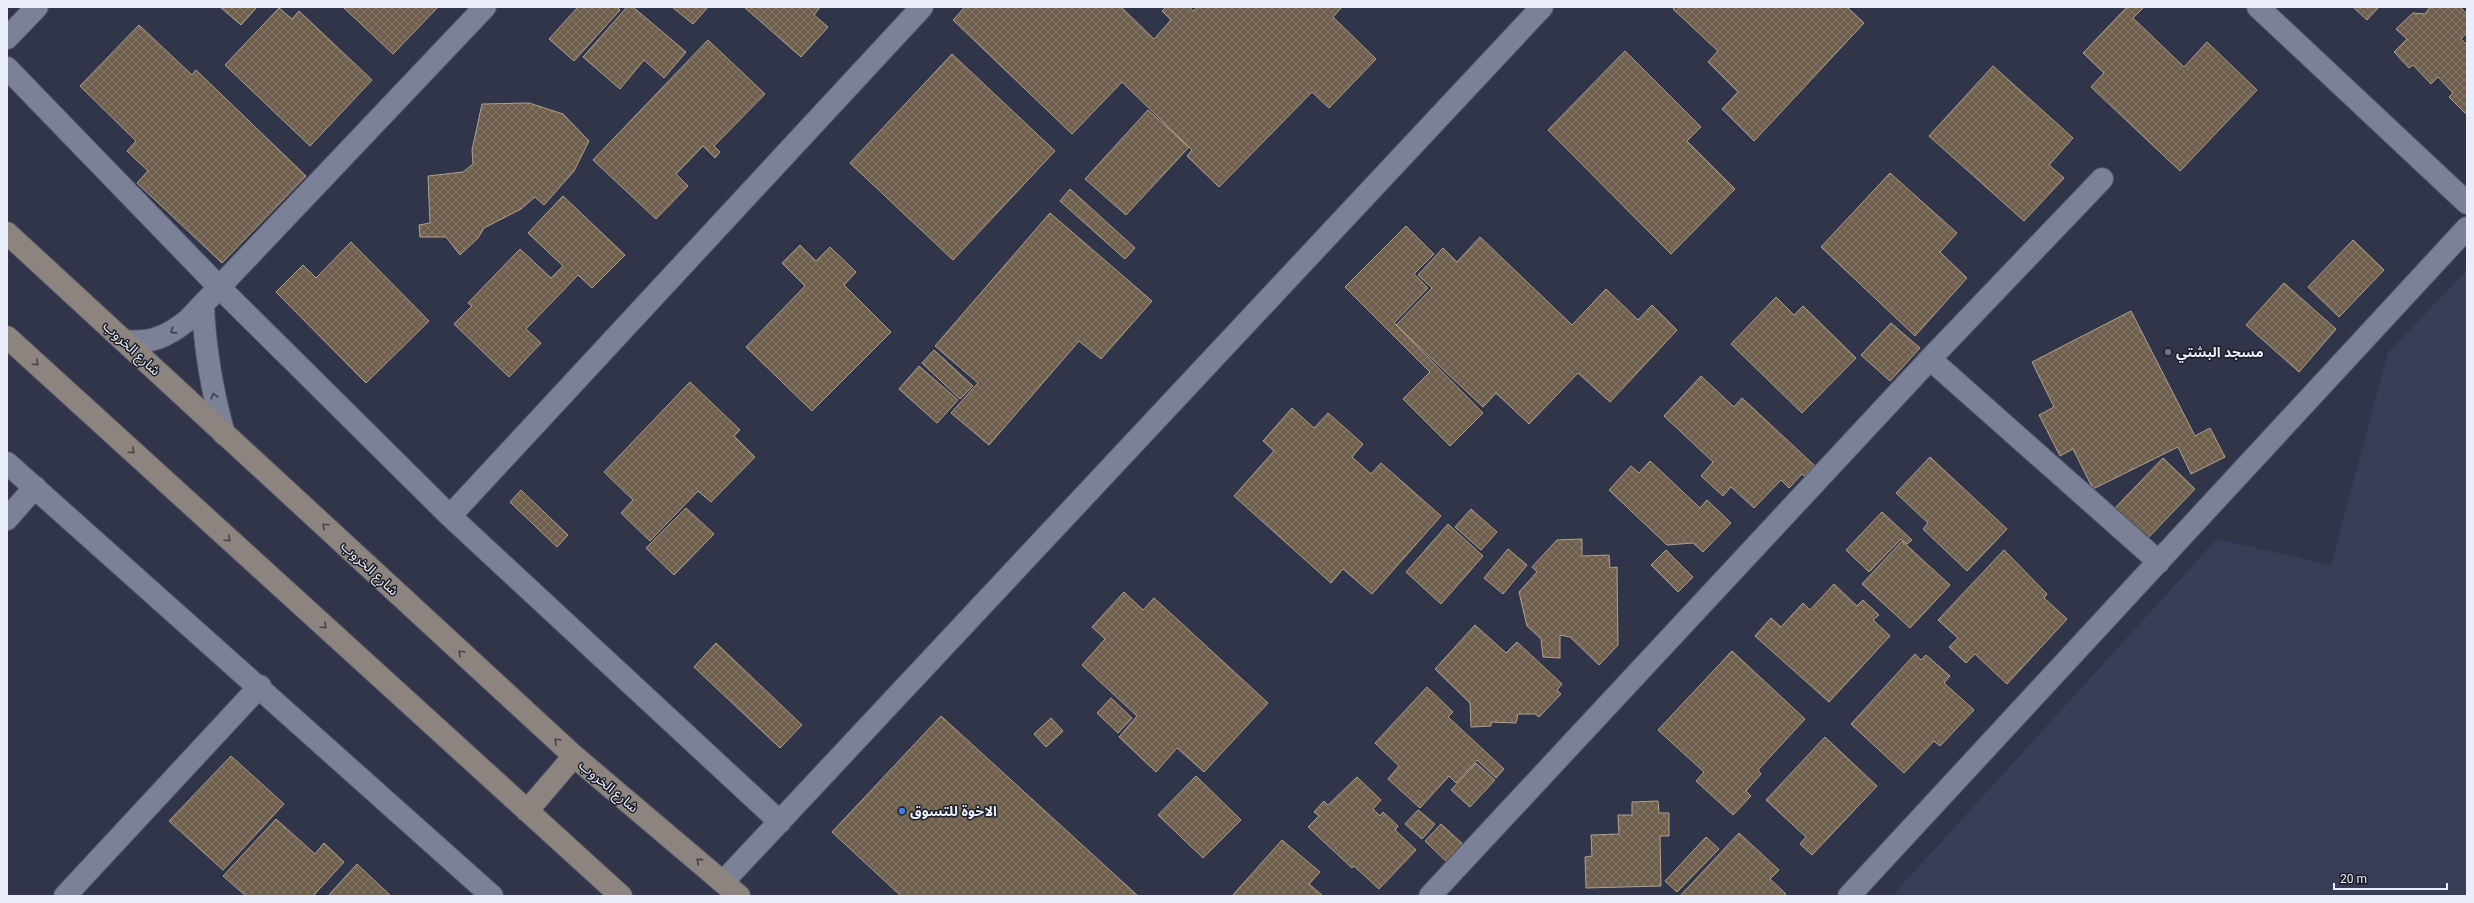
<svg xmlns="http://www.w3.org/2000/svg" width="2474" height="903" font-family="Roboto,'Noto Sans Arabic',sans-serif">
<defs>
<pattern id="building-cross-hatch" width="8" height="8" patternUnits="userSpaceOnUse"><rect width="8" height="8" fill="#6f604d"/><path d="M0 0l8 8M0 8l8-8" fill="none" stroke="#847768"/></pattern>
</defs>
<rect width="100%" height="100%" fill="#313549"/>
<path fill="#383e57" d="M2467,270V896H1892L2217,539L2331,565L2388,353Z"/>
<path fill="url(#building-cross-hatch)" stroke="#b2a18d" d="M220,7H257L241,25Z
M343,7H438L393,54Z
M578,7H617L620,10L574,61L549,39Z
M627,7H633L686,52L664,78L644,60L620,89L583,57Z
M672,7H708L693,24Z
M744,7H820L814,15L828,27L801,57Z
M965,7H1121L1154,39L1171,20L1162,11L1166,7H1189L1193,11L1198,7H1342L1333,17L1376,59L1329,108L1312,92L1219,187L1187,156L1192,150L1122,82L1072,134L953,20Z
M1675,7H1847L1864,23L1754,141L1722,109L1738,92L1708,62L1718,51L1673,9Z
M2127,7H2144L2133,18L2184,67L2207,42L2257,90L2180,171L2091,87L2104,73L2083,53Z
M2353,7H2379L2367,20Z
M2430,7H2460L2467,14V33L2461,39L2467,45V115L2449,97L2453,93L2438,77L2431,84L2413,65L2409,68L2394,52L2407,39L2396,29L2413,13L2425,14Z
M279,8L292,19L299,11L372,80L310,146L225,65Z
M139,25L192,75L196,70L306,176L222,263L137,183L148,171L127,151L136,141L80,86Z
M708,40L765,94L714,146L720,152L715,158L703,146L676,174L688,186L656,219L593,160Z
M1625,51L1701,127L1687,141L1735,189L1671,254L1548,130Z
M952,54L1055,151L953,260L850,163Z
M1993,66L2073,138L2049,165L2064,178L2024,221L1929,136Z
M529,103L563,114L589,141L574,171L544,205L535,197L521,209L484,228L478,238L460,255L446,237H420L419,225L430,223L428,176L463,172L473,164L472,150L482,104Z
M1148,110L1189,147L1126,215L1085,179Z
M1890,173L1957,233L1940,252L1967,278L1915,336L1821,247Z
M1070,189L1135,248L1125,259L1060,201Z
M563,196L625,255L592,288L578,275L526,329L541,343L509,377L454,324L472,306L468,303L520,249L551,278L563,266L528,233Z
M1050,213L1152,301L1101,359L1079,341L989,445L951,413L978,383L935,346Z
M1406,226L1434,254L1414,274L1428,288L1394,323L1483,413L1450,446L1403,399L1430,372L1345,287Z
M1480,237L1572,325L1606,289L1638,320L1652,305L1677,330L1610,402L1578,373L1529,424L1496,393L1483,407L1396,325L1432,288L1418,275L1443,248L1457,262Z
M2353,240L2384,270L2339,317L2308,287Z
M351,242L429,321L366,383L276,292L303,265L316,278Z
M800,245L816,261L830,247L856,272L844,285L891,332L812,411L746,347L805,286L782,263Z
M2284,283L2336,329L2299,372L2246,325Z
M1776,297L1794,315L1803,306L1856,358L1802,413L1731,344Z
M2131,311L2195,436L2210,428L2225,457L2191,474L2178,447L2093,489L2073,449L2060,456L2039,415L2054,407L2032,362Z
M1891,323L1920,348L1890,381L1861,355Z
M934,350L973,386L960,399L922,363Z
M919,366L958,400L937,423L899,389Z
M1701,376L1734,407L1742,398L1815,466L1805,477L1802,474L1789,488L1781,480L1754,508L1731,487L1723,496L1701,476L1713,462L1664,416Z
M690,382L740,430L734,436L755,457L711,502L698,491L650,541L621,513L633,500L604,472Z
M1292,408L1314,428L1328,413L1363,444L1352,457L1371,474L1381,463L1441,516L1372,594L1343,569L1331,583L1234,496L1274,451L1263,441Z
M1930,457L2007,529L1967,571L1923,529L1928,523L1896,493Z
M2163,458L2195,489L2145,541L2113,510Z
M1650,461L1700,508L1707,500L1731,523L1703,552L1693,543L1667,545L1609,490L1631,466L1639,473Z
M521,490L568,535L557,547L510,502Z
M686,508L714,534L674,575L646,548Z
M1471,509L1497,532L1481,550L1455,527Z
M1882,512L1912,540L1907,544L1901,539L1869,572L1846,550Z
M1448,524L1483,556L1441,604L1406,572Z
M1582,539V556L1609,555L1610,568L1617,567L1618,645L1599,665L1570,637L1560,635V658L1543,657L1541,639L1527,626L1519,592L1537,572L1532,567L1557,540Z
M1902,541L1950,585L1910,628L1862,584Z
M1508,549L1527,565L1503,594L1484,578Z
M1666,550L1693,577L1678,592L1651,565Z
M2004,550L2047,594L2044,598L2067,619L2007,684L1975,654L1966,663L1949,647L1958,638L1938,620Z
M1834,584L1857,606L1863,600L1879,615L1873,620L1890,636L1829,702L1755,636L1771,618L1781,627L1803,603L1810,610Z
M1124,592L1143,610L1154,598L1268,703L1204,772L1177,748L1156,772L1119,737L1137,716L1082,665L1105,639L1092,627Z
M1475,625L1506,653L1517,642L1562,684L1557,690L1561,694L1539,717L1535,714H1518L1516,723L1491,722V726L1471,727L1470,703L1435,669Z
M716,643L802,725L780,748L694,667Z
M1732,651L1805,719L1758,770L1761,774L1746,791L1751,796L1733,815L1696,781L1704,772L1658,730Z
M1915,654L1921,660L1926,655L1950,676L1944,683L1974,710L1940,746L1934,741L1904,773L1851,724Z
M1427,687L1453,712L1448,717L1504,769L1496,778L1477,760L1456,783L1449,776L1420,808L1388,779L1399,766L1375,743Z
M1111,698L1132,718L1118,733L1097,713Z
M941,716L1138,896H901L832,832Z
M1051,718L1063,731L1046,747L1034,734Z
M1825,737L1877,786L1812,855L1800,844L1806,837L1766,800Z
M231,756L284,804L223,870L169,821Z
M1476,763L1495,780L1470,807L1451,790Z
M1196,776L1241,820L1203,858L1158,815Z
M1357,777L1381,800L1373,809L1380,816L1383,812L1398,826L1395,830L1416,850L1379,889L1354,866L1352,868L1308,827L1319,816L1314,812L1324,801L1328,805Z
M1658,801L1659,813H1669V836H1660L1661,886L1586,888L1585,857L1592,856L1591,835L1619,834L1618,815H1632V802Z
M1418,810L1435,824L1422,839L1405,824Z
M276,819L315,854L324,843L344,862L313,896H246L223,876Z
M1441,824L1465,846L1449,864L1425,841Z
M1739,833L1779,870L1770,879L1786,894L1783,896H1680Z
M1706,837L1719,849L1677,892L1665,881Z
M1282,840L1320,872L1309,884L1323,896H1232Z
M357,864L391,896H328Z"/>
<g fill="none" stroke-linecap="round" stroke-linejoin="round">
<g stroke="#4f5364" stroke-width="24">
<path id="street" d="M2258,7L2467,203
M7,38L37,7
M7,68L220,288L450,516L780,822
M203,306C205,350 212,391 224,434
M125,341C151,344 168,336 188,320L485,7
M1930,359L2159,562
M7,463L492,896
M450,516L922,7
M7,519L35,487
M723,882L1542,7
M65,896L260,686
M1430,896L1930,359L2102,179
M1849,896L2467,228"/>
</g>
<g stroke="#4f5364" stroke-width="24">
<path id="secondary" d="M7,233L574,756L739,896
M7,337L621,896
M527,811L574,756"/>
</g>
<use href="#street" stroke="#7b8197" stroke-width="22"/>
<use href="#secondary" stroke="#8d8480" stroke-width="22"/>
</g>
<defs><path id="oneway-chevron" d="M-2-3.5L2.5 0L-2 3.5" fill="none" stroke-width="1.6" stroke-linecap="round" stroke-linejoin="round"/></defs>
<g stroke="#3d414e">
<use href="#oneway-chevron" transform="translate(173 331) rotate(147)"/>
<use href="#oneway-chevron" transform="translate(214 396) rotate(-105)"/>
</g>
<g stroke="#434246">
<use href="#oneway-chevron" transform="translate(36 363) rotate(42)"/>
<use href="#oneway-chevron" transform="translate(132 451) rotate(42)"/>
<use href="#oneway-chevron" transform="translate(325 526) rotate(-137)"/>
<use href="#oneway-chevron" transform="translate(228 539) rotate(42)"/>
<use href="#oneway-chevron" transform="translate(324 626) rotate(42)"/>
<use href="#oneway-chevron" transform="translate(461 653) rotate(-137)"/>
<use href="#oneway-chevron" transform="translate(557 741) rotate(-137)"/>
<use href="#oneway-chevron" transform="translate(699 861) rotate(-140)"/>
</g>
<circle fill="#6b7280" stroke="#1b1e26" stroke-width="1.5" cx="2168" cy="352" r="4"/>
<circle fill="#3f7fe0" stroke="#1b1e26" stroke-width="1.5" cx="902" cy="811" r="4"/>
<g text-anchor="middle" stroke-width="3" stroke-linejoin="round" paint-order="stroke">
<g font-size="14" fill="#eaedfa" stroke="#1b1e26">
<text transform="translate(132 348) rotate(43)" y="5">شارع الخروب</text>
<text transform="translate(370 568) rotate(43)" y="5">شارع الخروب</text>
<text transform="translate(609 786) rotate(40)" y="5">شارع الخروب</text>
</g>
<g font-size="14" font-weight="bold" fill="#eaedfa" stroke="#1b1e26" text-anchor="start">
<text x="2176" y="357">مسجد البشتي</text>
<text x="910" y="816">الاخوة للتسوق</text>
</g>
</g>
<rect width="2474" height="903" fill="none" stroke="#eaedfa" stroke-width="16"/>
<path d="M2334 883v6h113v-6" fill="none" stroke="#eaedfa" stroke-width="2"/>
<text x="2340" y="883" font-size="12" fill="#eaedfa" stroke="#1b1e26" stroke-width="3" paint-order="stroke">20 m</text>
</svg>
